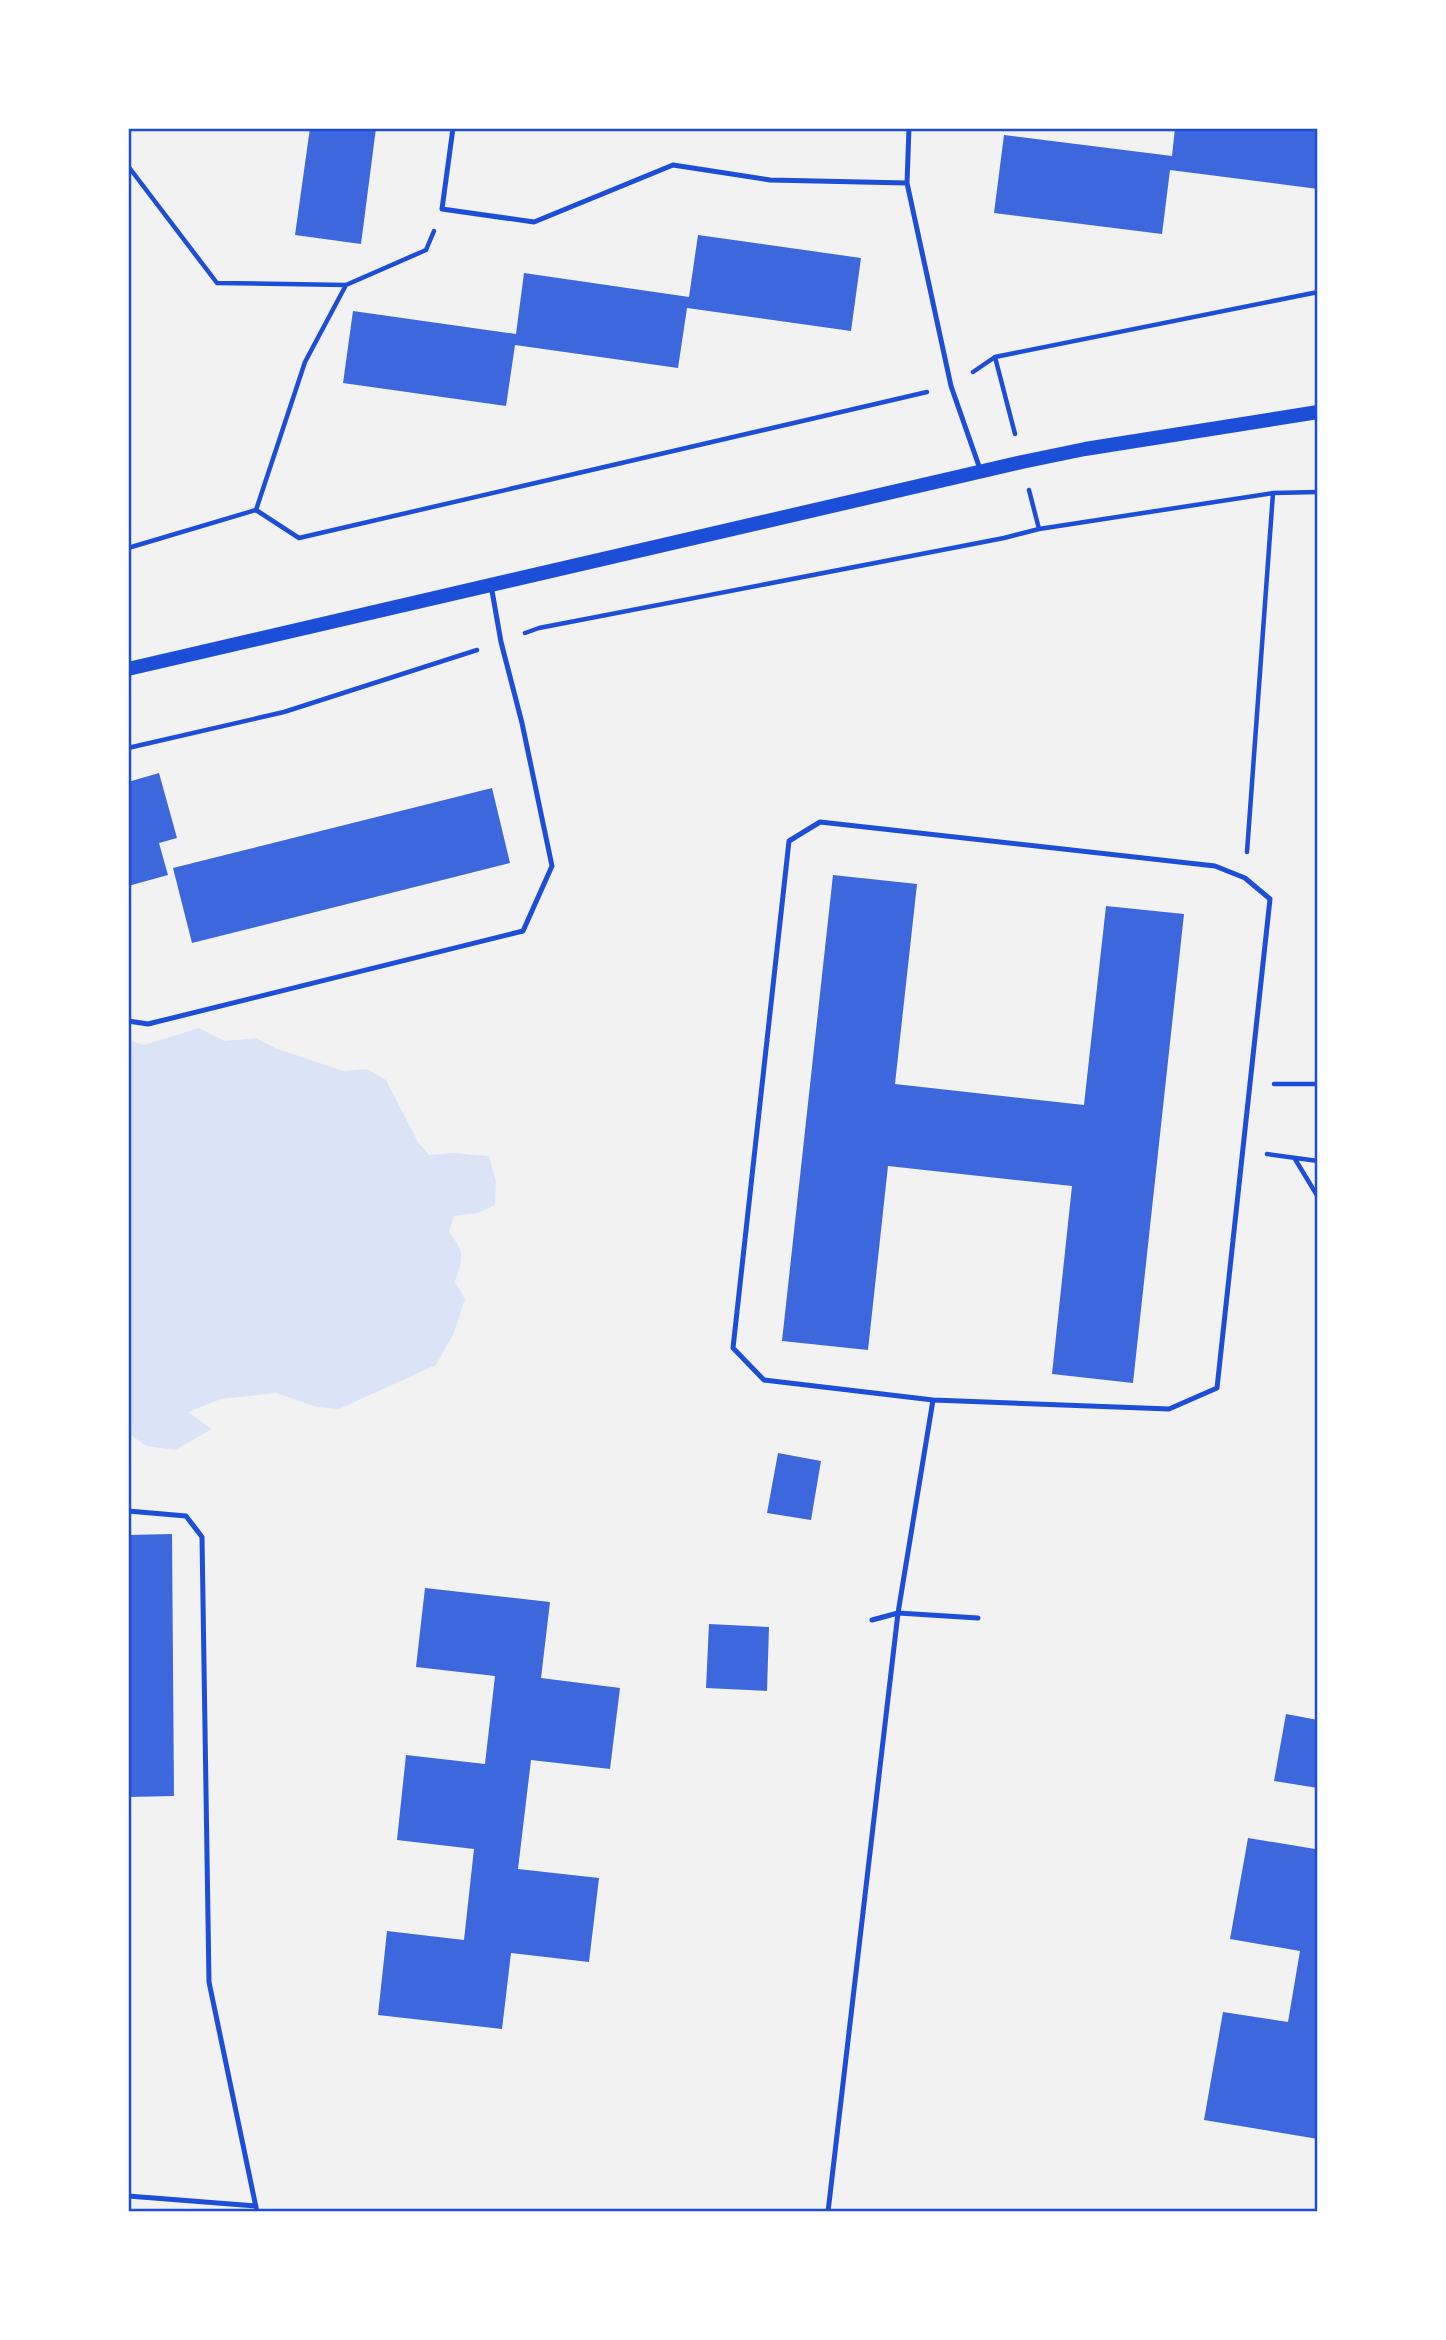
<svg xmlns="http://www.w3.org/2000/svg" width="1446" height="2340" font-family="Manrope,sans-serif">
<rect width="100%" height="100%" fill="#f2f2f2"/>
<path fill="#dbe4f7" d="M199,1028L225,1041L256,1038L275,1048L343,1071L367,1069L386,1080L418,1142L429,1155L452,1153L489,1156L496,1181L495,1205L478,1213L454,1216L449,1232C466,1254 463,1257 455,1282L465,1299L454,1333L436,1365L339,1409L317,1407L276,1393L221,1399L188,1412L212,1429L175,1450L146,1446L128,1433V1040L144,1045Z"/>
<path fill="#3d67dc" d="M310,128H376L361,244L295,235Z
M1175,128H1318V189L1170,170L1162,234L994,213L1004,135L1172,156Z
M698,235L861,258L851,331L687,308L678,368L515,345L506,406L343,383L353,311L516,334L524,273L689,297Z
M159,773L177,838L159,843L168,875L128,886V782Z
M492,788L510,863L192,943L173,868Z
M833,875L917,884L895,1084L1084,1105L1106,906L1184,914L1133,1383L1052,1374L1072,1186L888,1166L868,1350L782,1341Z
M778,1453L821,1461L811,1520L767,1513Z
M172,1534L174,1796L128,1797V1535Z
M425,1588L550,1602L541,1678L620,1688L610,1769L531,1760L518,1869L599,1878L589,1962L511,1953L502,2029L378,2015L387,1931L464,1940L474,1849L397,1840L406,1755L485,1764L495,1676L416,1667Z
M709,1624L769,1627L767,1691L706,1688Z
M1286,1714L1318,1720V1788L1274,1781Z
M1317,1837L1318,2139L1204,2120L1223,2012L1288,2022L1300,1951L1230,1939L1248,1838L1315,1849Z"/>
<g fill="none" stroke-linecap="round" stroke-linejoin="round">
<path stroke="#1d4ed8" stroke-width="4.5" d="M128,166L217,283L346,285
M434,231L426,250L346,285L305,362L256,510L299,538L927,392
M995,357L1015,434
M973,372L995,357L1318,292
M1029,490L1039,529
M128,548L256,510
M525,633L539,628L1004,538L1039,529L1273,493L1318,492
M128,748L284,712L477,650
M1247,852L1273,493
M1274,1084H1318
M1267,1154L1318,1161
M1295,1159L1318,1197"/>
<path stroke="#1d4ed8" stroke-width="5" d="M453,128L442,209L534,222L673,165L770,180L907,183
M909,128L907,183L951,386L980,469
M128,1021L148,1024L523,931L552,866L522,723L501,642L491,585
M128,1511L186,1516L202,1537L209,1982L257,2212
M872,1620L898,1613L933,1400L1169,1409L1217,1388L1270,899L1245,878L1215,866L820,822L789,841L733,1348L764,1380L933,1400
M128,2196L256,2206
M828,2212L898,1613L978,1618"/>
<path stroke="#1d4ed8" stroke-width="14" d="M128,669L1022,462L1085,449L1318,412"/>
</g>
<rect width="1446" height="2340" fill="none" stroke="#ffffff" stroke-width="259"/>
<rect x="130" y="130" width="1186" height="2080" fill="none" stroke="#1d4ed8" stroke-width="2.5"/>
</svg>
